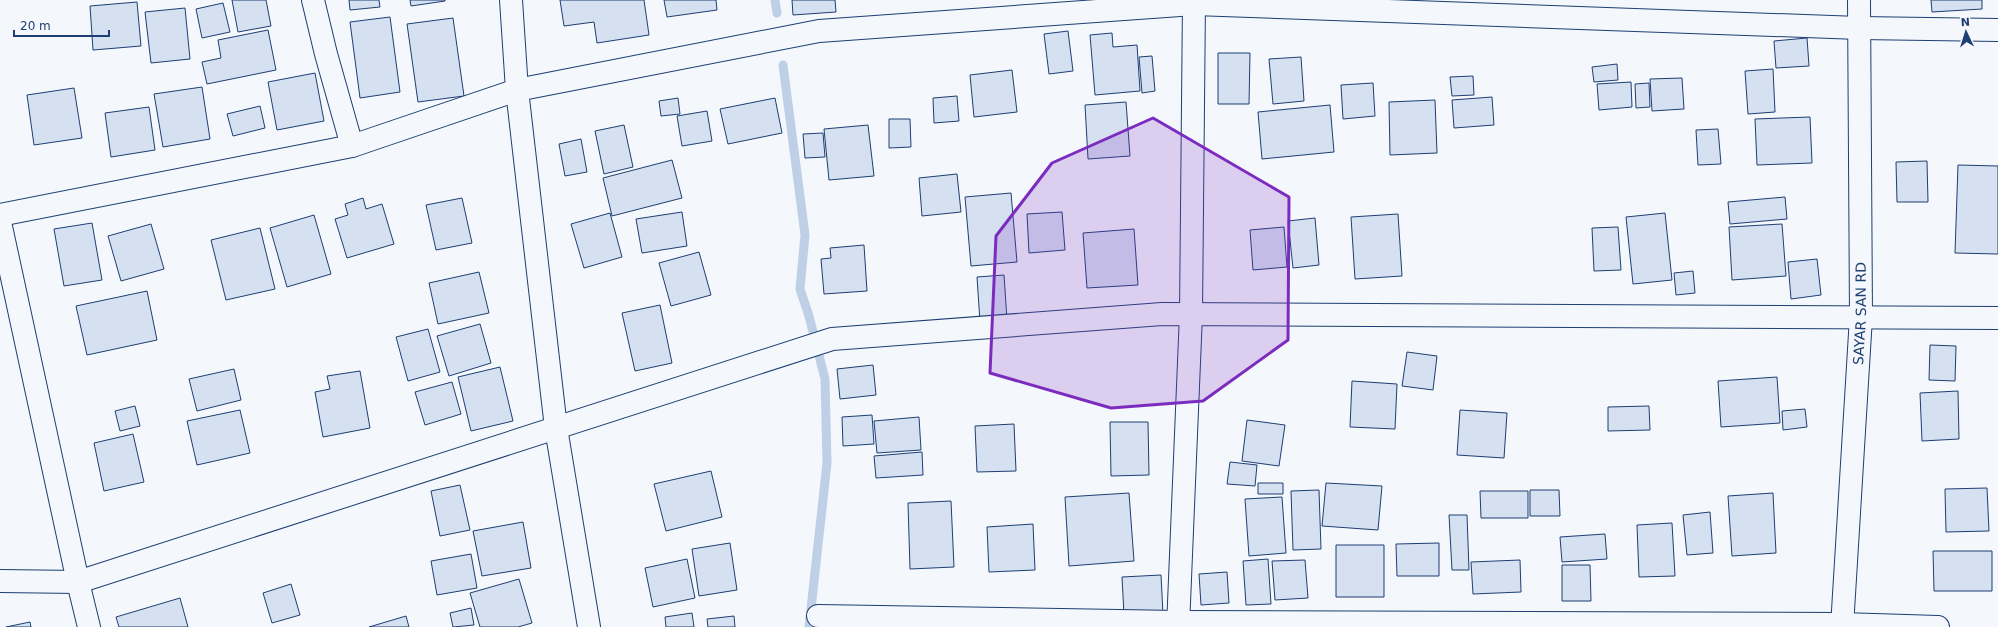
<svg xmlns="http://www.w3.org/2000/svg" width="1998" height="627" font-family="'DejaVu Sans',sans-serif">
<rect width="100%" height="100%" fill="#f4f7fb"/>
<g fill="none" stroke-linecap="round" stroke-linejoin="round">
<path stroke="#bed0e5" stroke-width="9" d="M775,0L777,13
M783,65L805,235L800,289L809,316L825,379L827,463L809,627"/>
</g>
<path fill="#d5e0f0" stroke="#1d3f73" d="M232,0H266L271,26L238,32Z
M349,0H379L380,7L350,10Z
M410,0H445V1L411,6Z
M560,0H644L649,35L597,43L594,22L564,26Z
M664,0H716L717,10L667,17Z
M792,0H835L836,12L793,15Z
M1931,0H1982V9L1932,12Z
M137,2L141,46L93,50L90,6Z
M223,3L230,32L202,38L196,9Z
M185,8L190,59L151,63L145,12Z
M390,17L400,92L360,98L350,22Z
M453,18L464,96L418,102L407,24Z
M268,30L276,70L207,84L202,62L221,58L218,40Z
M1068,31L1073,71L1049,74L1044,34Z
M1112,33L1113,47L1137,45L1140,91L1095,95L1090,35Z
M1807,38L1809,66L1776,68L1774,41Z
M1218,53H1250L1249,104H1218Z
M1152,56L1155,91L1142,93L1139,57Z
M1301,57L1304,101L1273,104L1269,59Z
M1617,64L1618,80L1594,82L1592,67Z
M1773,69L1775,112L1748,114L1745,71Z
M1012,70L1017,112L974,117L970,75Z
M315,73L324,121L277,130L268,82Z
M1473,76L1474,95L1452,96L1450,77Z
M1682,78L1684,109L1652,111L1650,79Z
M1631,82L1632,107L1599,110L1597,84Z
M1373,83L1375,116L1343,119L1341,85Z
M1649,83L1650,107L1636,108L1635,84Z
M202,87L210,139L163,147L154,94Z
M74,88L82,138L34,145L27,95Z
M957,96L959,121L934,123L933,98Z
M1492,97L1494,125L1454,128L1452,100Z
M678,98L680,114L661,116L659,101Z
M775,98L782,133L728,144L720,109Z
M1435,100L1437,153L1390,155L1389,102Z
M1126,102L1130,156L1088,159L1085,105Z
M1330,105L1334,152L1262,159L1258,112Z
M260,106L265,128L233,136L227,114Z
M149,107L155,150L111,157L105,113Z
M707,111L712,141L682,146L677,116Z
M1810,117L1812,163L1757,165L1755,119Z
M889,119H910L911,147L889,148Z
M624,125L633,167L604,174L595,131Z
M868,125L874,176L829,180L824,129Z
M1718,129L1721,164L1698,165L1696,130Z
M823,133L825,157L805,158L803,134Z
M581,139L587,172L565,176L559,144Z
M672,160L682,198L612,216L603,178Z
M1927,161L1928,202H1897L1896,162Z
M1958,165L1998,166V254L1955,253Z
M957,174L961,212L922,216L919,178Z
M1011,193L1017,262L971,266L965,197Z
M1785,197L1787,219L1730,224L1728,202Z
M363,198L366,209L382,204L394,244L347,258L335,219L348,215L345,204Z
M462,198L472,243L436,250L426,205Z
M682,212L687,246L642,253L636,219Z
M1062,212L1065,250L1029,253L1027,214Z
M610,213L622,257L584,268L571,224Z
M1665,213L1672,280L1633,284L1626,217Z
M1398,214L1402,276L1355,279L1351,217Z
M314,215L331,274L287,287L270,228Z
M1315,218L1319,265L1293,268L1288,221Z
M92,223L102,280L64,286L54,229Z
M151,224L164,269L121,281L108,236Z
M1782,224L1786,276L1732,280L1729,227Z
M1284,227L1287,267L1253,270L1250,230Z
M1618,227L1621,270L1594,271L1592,228Z
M260,228L275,289L226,300L211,240Z
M1134,229L1138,285L1087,288L1083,233Z
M864,245L867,291L824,294L821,259L831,258L830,248Z
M699,252L711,295L671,306L659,263Z
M1817,259L1821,295L1791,299L1788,262Z
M1693,271L1695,293L1676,295L1674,273Z
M479,272L489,313L438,324L429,283Z
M1004,275L1007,320L980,322L977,277Z
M147,291L157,340L87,355L76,306Z
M660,305L672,363L635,371L622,313Z
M480,324L491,363L449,376L437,336Z
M428,329L440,372L408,381L396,337Z
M1930,345L1956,346L1955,381L1929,380Z
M1407,352L1437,356L1433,390L1402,386Z
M873,365L876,395L840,399L837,369Z
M500,367L513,421L471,431L458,377Z
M234,369L241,400L197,411L189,379Z
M360,371L370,428L323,437L315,392L330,389L327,376Z
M1777,377L1780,423L1721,427L1718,381Z
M1352,381L1397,384L1395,429L1350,427Z
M452,382L461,414L425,425L415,392Z
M1958,391L1959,439L1922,441L1920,393Z
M135,406L140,426L120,431L115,411Z
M1649,406L1650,430L1608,431V407Z
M1805,409L1807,427L1783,430L1782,411Z
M240,410L250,453L197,465L187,421Z
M1460,410L1507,413L1504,458L1457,455Z
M872,415L874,444L843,446L842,417Z
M919,417L921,450L877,453L874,421Z
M1247,420L1285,425L1279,466L1242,461Z
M1110,422H1148L1149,475L1111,476Z
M1014,424L1016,471L977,472L975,426Z
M133,434L144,482L104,491L94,443Z
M922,452L923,475L876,478L874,456Z
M1230,462L1257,465L1255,486L1227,484Z
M711,471L722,517L666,531L654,484Z
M1258,483H1283V494H1258Z
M1326,483L1382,486L1378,530L1322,526Z
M460,485L470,530L440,536L431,491Z
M1987,488L1989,531L1946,532L1945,489Z
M1319,490L1321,549L1293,550L1291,491Z
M1530,490H1559L1560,516H1530Z
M1480,491H1528V518H1481Z
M1129,493L1134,561L1069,566L1065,497Z
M1773,493L1776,553L1732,556L1728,496Z
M1282,497L1286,553L1249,556L1245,499Z
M951,501L954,567L910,569L908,503Z
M1710,512L1713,553L1687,555L1683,515Z
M1449,515H1467L1469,570H1452Z
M523,522L531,568L482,576L473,531Z
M1672,523L1675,576L1639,577L1637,525Z
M1033,524L1035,570L989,572L987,527Z
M1605,534L1607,559L1562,562L1560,537Z
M730,543L737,590L699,596L692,549Z
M1439,543V576H1397L1396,544Z
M1336,545H1384V597H1336Z
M1933,551H1992V591H1934Z
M471,554L477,588L437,595L431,561Z
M687,559L695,598L653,607L645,568Z
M1268,559L1271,604L1246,605L1243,561Z
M1305,560L1308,598L1275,600L1272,561Z
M1520,560L1521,592L1473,594L1471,562Z
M1562,565H1590L1591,601H1562Z
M1227,572L1229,603L1201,605L1199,574Z
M1161,575L1163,614L1124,615L1122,577Z
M519,579L532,623L518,627H480L470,593Z
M291,584L300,615L272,623L263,593Z
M180,598L188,627H119L116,617Z
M471,608L474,625L453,627L450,613Z
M692,613L694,627H666L665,617Z
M406,616L409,627H369Z
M734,616L735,627H708L707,619Z
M30,622L31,627H6Z"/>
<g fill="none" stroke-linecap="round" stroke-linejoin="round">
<g stroke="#1d3f73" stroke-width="24">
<g id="minor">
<path d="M313,0L326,54L352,146"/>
<path d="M511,0L517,90L556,428L589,627"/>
<path d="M0,215L352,146L517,90L819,31L1194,4L1859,28L1998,30"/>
<path d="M0,222L78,582L89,627"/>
<path d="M0,581L78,582L832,339L1162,314L1998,318"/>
<path d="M818,616L1178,622L1842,624L1938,627"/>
<path d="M1178,627L1191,314L1194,0"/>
<path id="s1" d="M1842,627L1861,317L1859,0"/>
</g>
</g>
<use href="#minor" stroke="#f4f7fb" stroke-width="22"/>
</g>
<path fill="#7b2cbf" fill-opacity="0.2" stroke="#7b2cbf" stroke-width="3" stroke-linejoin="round" d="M1153,118L1289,197L1288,340L1203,401L1111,408L990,373L996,236L1052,163Z"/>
<g text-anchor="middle" stroke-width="3" stroke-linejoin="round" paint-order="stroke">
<g font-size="14" fill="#1d3f73" stroke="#f4f7fb">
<text dy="5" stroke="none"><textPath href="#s1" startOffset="314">SAYAR SAN RD</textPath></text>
</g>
</g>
<g transform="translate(1966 32) rotate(356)" stroke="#f4f7fb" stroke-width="3" paint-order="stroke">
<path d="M0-3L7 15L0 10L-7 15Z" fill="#1d3f73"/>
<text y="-6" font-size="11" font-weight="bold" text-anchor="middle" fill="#1d3f73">N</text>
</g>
<path d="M14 30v6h95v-6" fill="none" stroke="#1d3f73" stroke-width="2"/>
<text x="20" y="30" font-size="12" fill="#1d3f73" stroke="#f4f7fb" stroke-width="3" paint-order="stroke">20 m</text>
</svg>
